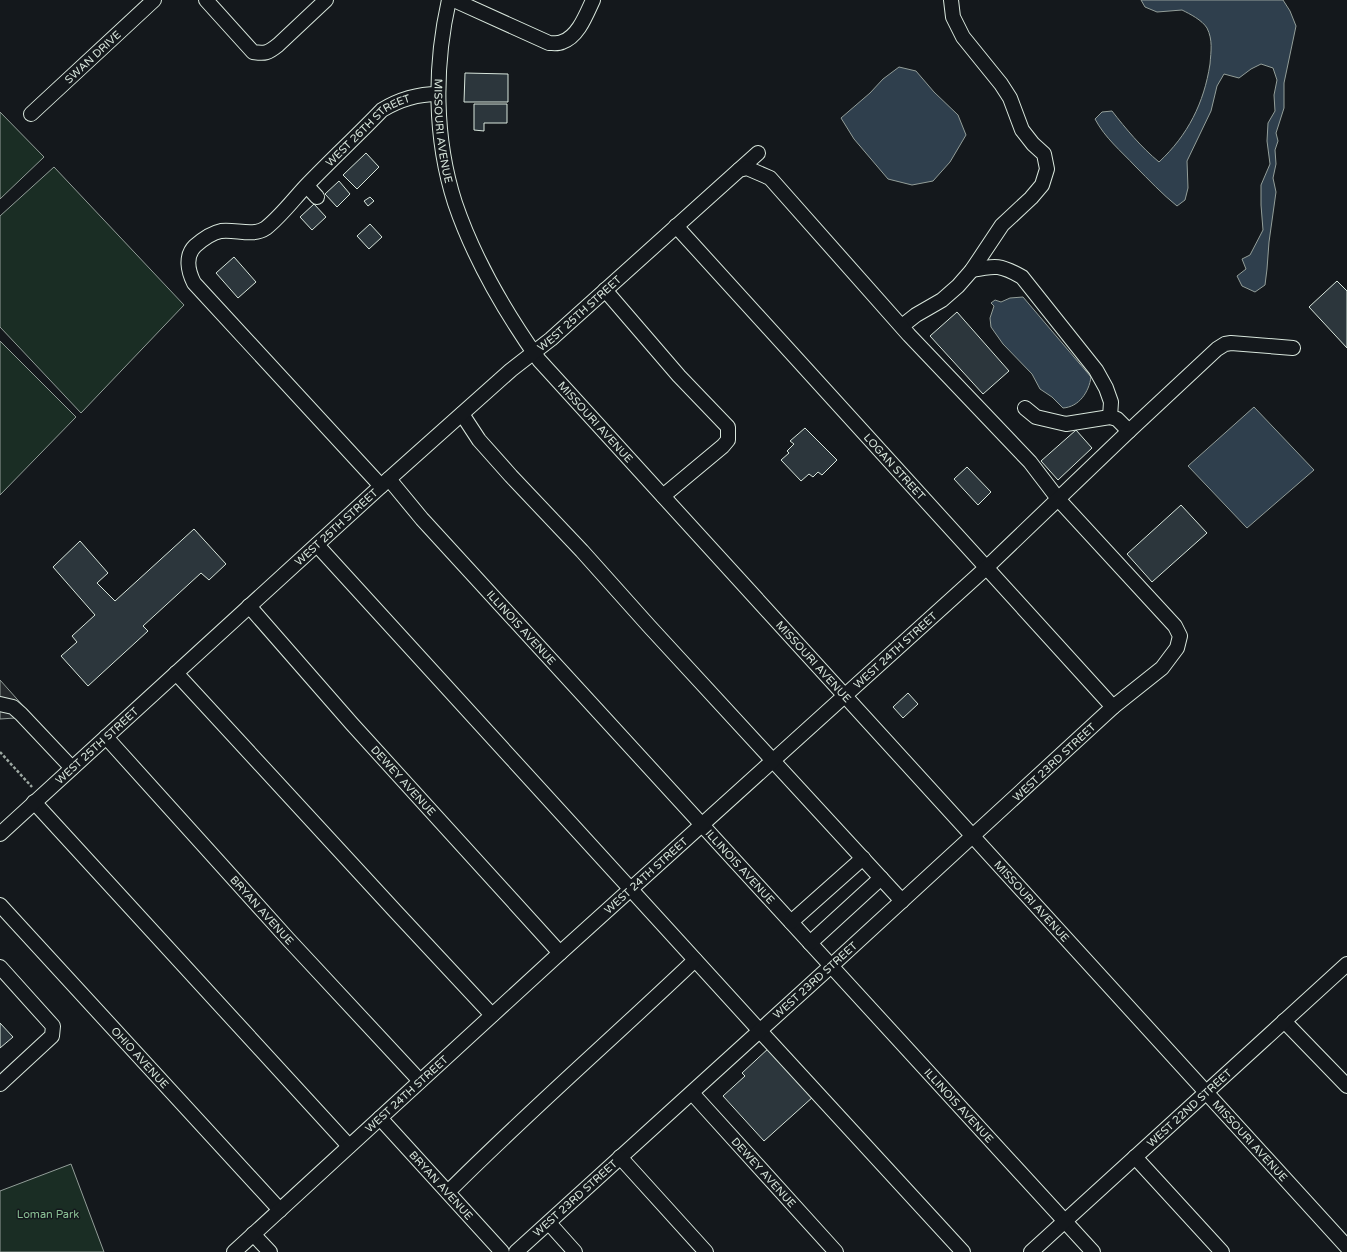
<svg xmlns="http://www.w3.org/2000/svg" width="1347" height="1252" font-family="'Varela Round',sans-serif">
<rect width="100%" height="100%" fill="#14181c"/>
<path fill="#1a2d24" stroke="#939e99" d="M0,112L44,157L0,199Z
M54,167L184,305L81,413L0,327V216Z
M0,341L76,417L0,495Z
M71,1164L104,1252H0V1191Z"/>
<path fill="#24282b" stroke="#939e99" d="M0,680L25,708L15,718L0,719Z"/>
<path fill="#2f3f4d" stroke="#939e99" d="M1141,0H1283L1290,11L1296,26L1284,83V108L1276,133L1278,141L1275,150L1276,164L1273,178L1276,192L1269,242L1267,269L1265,285L1255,292L1242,286L1237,276L1246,269L1242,259L1250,255L1263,230L1261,205V185L1270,164L1267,141L1268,123L1275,111L1274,95L1277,80L1273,68L1261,64L1251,69L1239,78L1224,74L1217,86L1211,111L1187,161L1188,188L1185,200L1177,206C1162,194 1149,180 1135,166C1121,151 1105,138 1095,119L1102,112L1112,111C1126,129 1141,147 1159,162C1188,135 1204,103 1210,64C1211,51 1213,40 1207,28C1202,20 1190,14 1182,10L1157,12L1145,7Z
M899,67L916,71L934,92L958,115L966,135L950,162L933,181L912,185L888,179L854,139L841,118L870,93L883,79Z
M1023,297L1091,377C1089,392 1079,407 1063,408L1052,397L1040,389L1032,374L1003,344L991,327L990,318L994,306L991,303L995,300L1001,302L1010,298Z
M1254,407L1314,470L1247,528L1188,466Z"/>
<path fill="#2c363c" stroke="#d8e6dc" d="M465,73L508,74V102H464Z
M474,104H507V123H484V131L474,130Z
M366,153L379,167L357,189L343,175Z
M339,181L350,194L337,207L325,194Z
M370,197L374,201L368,206L364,201Z
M314,204L326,217L312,230L300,217Z
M370,224L382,237L369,249L357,236Z
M234,257L256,282L238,298L216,273Z
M1337,281L1347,291V348L1309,307Z
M957,312L1009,371L983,394L930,336Z
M805,428L837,460L822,475L818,472L813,477L809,474L801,481L781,460L789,453L787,451L794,444L790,441Z
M1076,430L1092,448L1058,480L1041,461Z
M967,467L991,492L978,505L954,479Z
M1181,505L1207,533L1152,582L1127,554Z
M194,529L226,564L209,580L201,573L143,626L148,631L88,686L61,656L77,642L72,636L95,615L53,567L80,541L108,573L97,583L115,601Z
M908,693L918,704L903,718L893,707Z
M0,1023L13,1037L0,1048Z
M770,1047L814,1096L764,1141L723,1096L745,1076L742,1073Z"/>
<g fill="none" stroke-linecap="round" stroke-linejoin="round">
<g stroke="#d8e6dc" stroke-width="16">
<g id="minor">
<path d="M206,0L253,52C265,54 268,53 278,45L326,0"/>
<path id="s1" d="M449,0C434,66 434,138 455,203C474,259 505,312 539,360L1347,1247"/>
<path d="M454,0L549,43C553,43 558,44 562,42C578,37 586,15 593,0"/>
<path id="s2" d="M31,114L154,0"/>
<path d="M739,170L758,153"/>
<path d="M307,186L317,197"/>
<path id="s3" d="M676,226L1113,707"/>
<path d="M972,270C996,265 1001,265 1022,277L1096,370L1106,388L1111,402L1110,417"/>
<path d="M605,290L679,376L728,427V440L723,446L663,496"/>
<path d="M902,326L916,315L942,300L958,286L972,270L1002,225L1031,198L1042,185L1047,169L1044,154L1033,144L1022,130L1010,98L1001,84L963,37L953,17L951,0"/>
<path d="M1025,408L1036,417L1066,424L1110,417L1117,419L1129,431"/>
<path d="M462,414L479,440L511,476L582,551L649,626L902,901"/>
<path id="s4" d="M389,479L422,519L1093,1252"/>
<path id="s5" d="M381,486L194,283C188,271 185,256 195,246C203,239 211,233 221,231C236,229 253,237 266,228C281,216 293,200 306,186C331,160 357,136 382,110C400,99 417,94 438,94"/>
<path d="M317,545L760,1031L963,1252"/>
<path id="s6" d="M249,606L352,724L560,953"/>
<path d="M176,673L396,912L492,1015"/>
<path d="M0,704L13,707L21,714L72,768"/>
<path id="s7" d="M106,737L288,939L420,1081"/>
<path d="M34,802L349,1146"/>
<path id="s8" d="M0,834L381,486L511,370L551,339L739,170L747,168L770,178L909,335L1030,462L1059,500L1175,626L1180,636L1177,648L1162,668L1113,707L831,966L516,1252"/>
<path id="s9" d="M0,905L280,1210"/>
<path d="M791,922L863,858"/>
<path d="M810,943L881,878"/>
<path d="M0,967L53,1026L52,1036L0,1084"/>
<path d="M1284,1021L1347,1086"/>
<path id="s10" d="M692,1093L836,1252"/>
<path id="s11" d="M380,1118L502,1252"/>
<path d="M620,1157L706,1252"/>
<path d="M1135,1157L1222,1252"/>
<path d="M448,1192C528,1112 613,1038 695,960"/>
<path d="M549,1223L575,1252"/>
<path d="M253,1234L270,1252"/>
<path id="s12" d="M234,1252L560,953L986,568L1129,431L1217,349L1225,344L1231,343L1293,348"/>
<path id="s13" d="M1031,1252L1347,964"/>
</g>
</g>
<path stroke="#9da8a2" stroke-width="2.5" stroke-dasharray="3 2" stroke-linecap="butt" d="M0,752L32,787"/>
<use href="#minor" stroke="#14181c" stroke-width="14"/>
</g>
<g text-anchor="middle" stroke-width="3" stroke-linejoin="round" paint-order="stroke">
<g font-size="11" fill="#d8e6dc" stroke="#14181c">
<text dy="4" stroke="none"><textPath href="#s2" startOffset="84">SWAN DRIVE</textPath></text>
<text dy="4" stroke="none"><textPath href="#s1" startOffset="132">MISSOURI AVENUE</textPath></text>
<text dy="4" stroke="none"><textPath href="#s5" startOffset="534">WEST 26TH STREET</textPath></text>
<text dy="4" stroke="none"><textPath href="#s8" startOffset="779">WEST 25TH STREET</textPath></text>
<text dy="4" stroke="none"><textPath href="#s1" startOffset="468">MISSOURI AVENUE</textPath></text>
<text dy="4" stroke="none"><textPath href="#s3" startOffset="325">LOGAN STREET</textPath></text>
<text dy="4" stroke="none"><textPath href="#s8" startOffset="455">WEST 25TH STREET</textPath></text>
<text dy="4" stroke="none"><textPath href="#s4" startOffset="199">ILLINOIS AVENUE</textPath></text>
<text dy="4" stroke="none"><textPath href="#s12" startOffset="894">WEST 24TH STREET</textPath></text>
<text dy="4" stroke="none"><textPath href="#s1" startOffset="792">MISSOURI AVENUE</textPath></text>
<text dy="4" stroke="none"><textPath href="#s8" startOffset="131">WEST 25TH STREET</textPath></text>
<text transform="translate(1054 762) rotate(-43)" y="4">WEST 23RD STREET</text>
<text dy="4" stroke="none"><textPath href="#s6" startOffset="233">DEWEY AVENUE</textPath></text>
<text dy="4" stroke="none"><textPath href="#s4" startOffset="523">ILLINOIS AVENUE</textPath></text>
<text dy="4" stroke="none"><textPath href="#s12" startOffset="558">WEST 24TH STREET</textPath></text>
<text dy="4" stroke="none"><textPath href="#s1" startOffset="1116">MISSOURI AVENUE</textPath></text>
<text dy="4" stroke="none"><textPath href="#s7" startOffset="233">BRYAN AVENUE</textPath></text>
<text transform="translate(815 980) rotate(-42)" y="4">WEST 23RD STREET</text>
<text dy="4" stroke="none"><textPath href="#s9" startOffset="207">OHIO AVENUE</textPath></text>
<text dy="4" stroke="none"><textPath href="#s12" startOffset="234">WEST 24TH STREET</textPath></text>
<text dy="4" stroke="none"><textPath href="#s4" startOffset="847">ILLINOIS AVENUE</textPath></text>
<text dy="4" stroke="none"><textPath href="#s13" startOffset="214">WEST 22ND STREET</textPath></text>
<text dy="4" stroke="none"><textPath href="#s1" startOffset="1440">MISSOURI AVENUE</textPath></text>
<text dy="4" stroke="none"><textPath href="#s10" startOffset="107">DEWEY AVENUE</textPath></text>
<text dy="4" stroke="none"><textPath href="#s11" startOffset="91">BRYAN AVENUE</textPath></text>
<text transform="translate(575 1198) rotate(-42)" y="4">WEST 23RD STREET</text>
</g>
<g font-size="11" fill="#8ac095" stroke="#14181c">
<text x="48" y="1218">Loman Park</text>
</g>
</g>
</svg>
